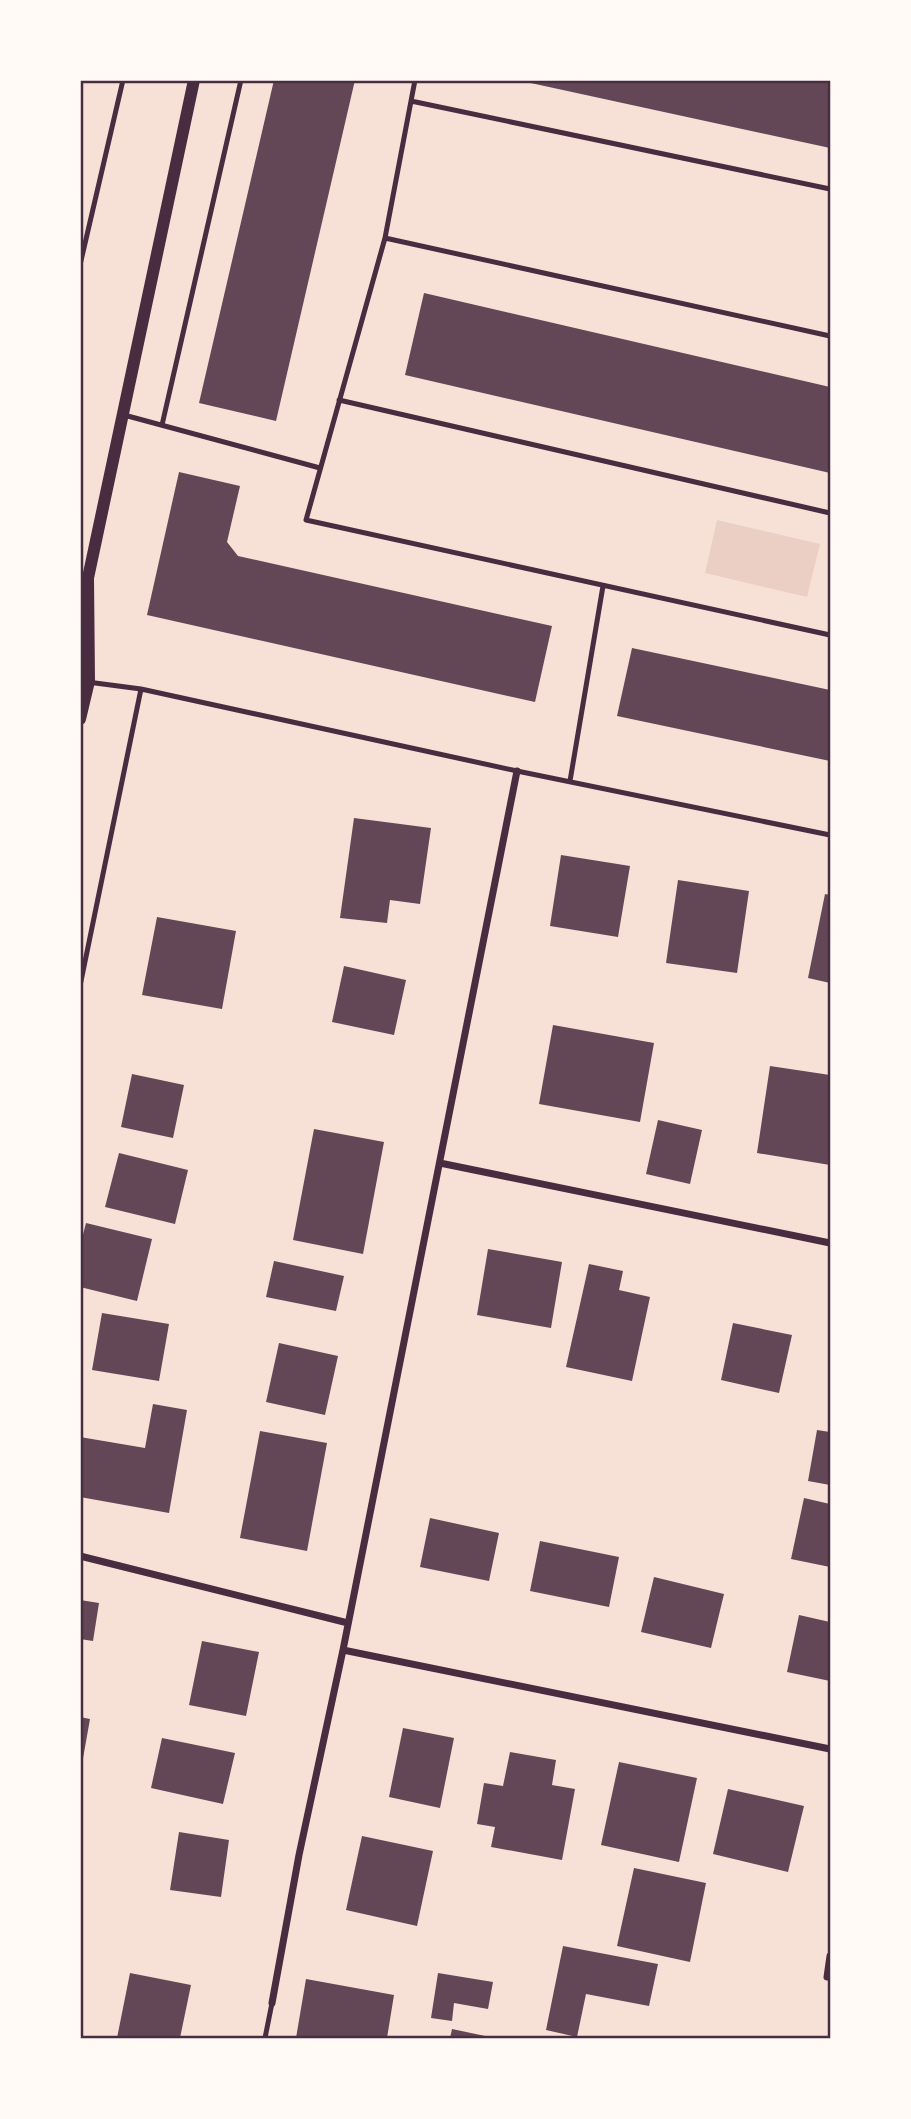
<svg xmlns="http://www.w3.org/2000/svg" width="911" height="2119" font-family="Literata,serif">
<rect width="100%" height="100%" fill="#f7e1d7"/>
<path fill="#ebcfc5" d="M717,520L820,544L807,597L705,573Z"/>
<path fill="#644757" d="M274,80H355L276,421L199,403Z
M526,80H830V148L526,82Z
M424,293L830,387V473L405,375Z
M179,472L240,486L227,542L238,556L552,626L535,702L147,615Z
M632,648L830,690V761L617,716Z
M354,818L431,828L420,904L390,900L387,923L340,918Z
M561,855L630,866L618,937L550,926Z
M678,880L749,891L737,973L666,963Z
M825,894L830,895V983L808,978Z
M157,917L236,931L222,1009L142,995Z
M344,966L406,980L394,1035L332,1022Z
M553,1025L654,1043L640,1122L539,1104Z
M770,1066L830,1075V1165L757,1153Z
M132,1074L184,1085L173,1138L121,1127Z
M658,1120L702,1130L690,1184L646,1174Z
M314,1129L384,1142L363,1254L293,1240Z
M119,1153L188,1170L175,1224L105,1207Z
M86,1223L152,1239L137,1301L80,1287V1246Z
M488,1249L562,1262L551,1328L477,1315Z
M274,1261L344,1276L336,1311L266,1297Z
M589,1264L623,1271L619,1290L650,1297L632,1381L566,1367Z
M102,1313L169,1324L159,1381L92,1370Z
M733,1323L792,1335L779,1393L721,1380Z
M279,1343L338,1356L325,1415L266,1402Z
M153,1404L187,1410L169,1513L80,1497V1437L145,1448Z
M817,1430L830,1432V1485L808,1481Z
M260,1431L327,1443L307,1551L240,1538Z
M804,1498L830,1504V1567L791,1559Z
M430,1518L499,1533L489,1581L420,1567Z
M540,1541L619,1557L609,1607L530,1591Z
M654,1577L724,1594L711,1648L641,1632Z
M80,1600L99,1603L93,1641L80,1639Z
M799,1615L830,1622V1681L787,1672Z
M202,1641L259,1652L246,1716L189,1705Z
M80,1717L90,1719L82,1764H80Z
M403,1728L454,1738L440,1808L389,1797Z
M162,1738L235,1753L223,1804L151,1788Z
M510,1752L556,1760L552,1785L575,1789L562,1860L491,1847L495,1827L477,1824L484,1783L503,1786Z
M619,1762L697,1778L679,1862L601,1845Z
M728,1789L804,1806L788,1872L713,1854Z
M179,1832L229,1840L221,1897L170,1890Z
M362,1836L433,1851L417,1926L346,1910Z
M634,1868L706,1883L690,1962L617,1946Z
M563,1946L658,1964L649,2006L586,1994L577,2037L546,2030Z
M130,1973L191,1985L180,2038H117Z
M438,1973L493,1982L488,2009L454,2003L452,2021L431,2018Z
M306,1979L394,1995L387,2038H296Z
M452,2029L490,2037V2038H450Z"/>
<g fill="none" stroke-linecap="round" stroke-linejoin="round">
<path stroke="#4a2c40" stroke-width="5" d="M415,80L385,238L306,520L830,635
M411,101L830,189
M385,238L830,336
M80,265L123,80
M339,400L830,513
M124,415L320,468
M162,425L241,80
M80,681L141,689L517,771L830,835
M570,781L603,586
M80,986L141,689
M265,2038L272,2003"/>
<path stroke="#4a2c40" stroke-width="7" d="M440,1163L830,1243
M80,1556L348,1623
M343,1650L830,1749
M830,1956L827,1977H830
M272,2003L299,1855L343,1650L517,771"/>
<path stroke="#4a2c40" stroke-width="12" d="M80,719L89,681L88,578L194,80"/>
</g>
<rect width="911" height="2119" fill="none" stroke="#fffaf5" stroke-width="164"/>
<rect x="82" y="82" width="747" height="1955" fill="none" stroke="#4a2c40" stroke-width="2.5"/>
</svg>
